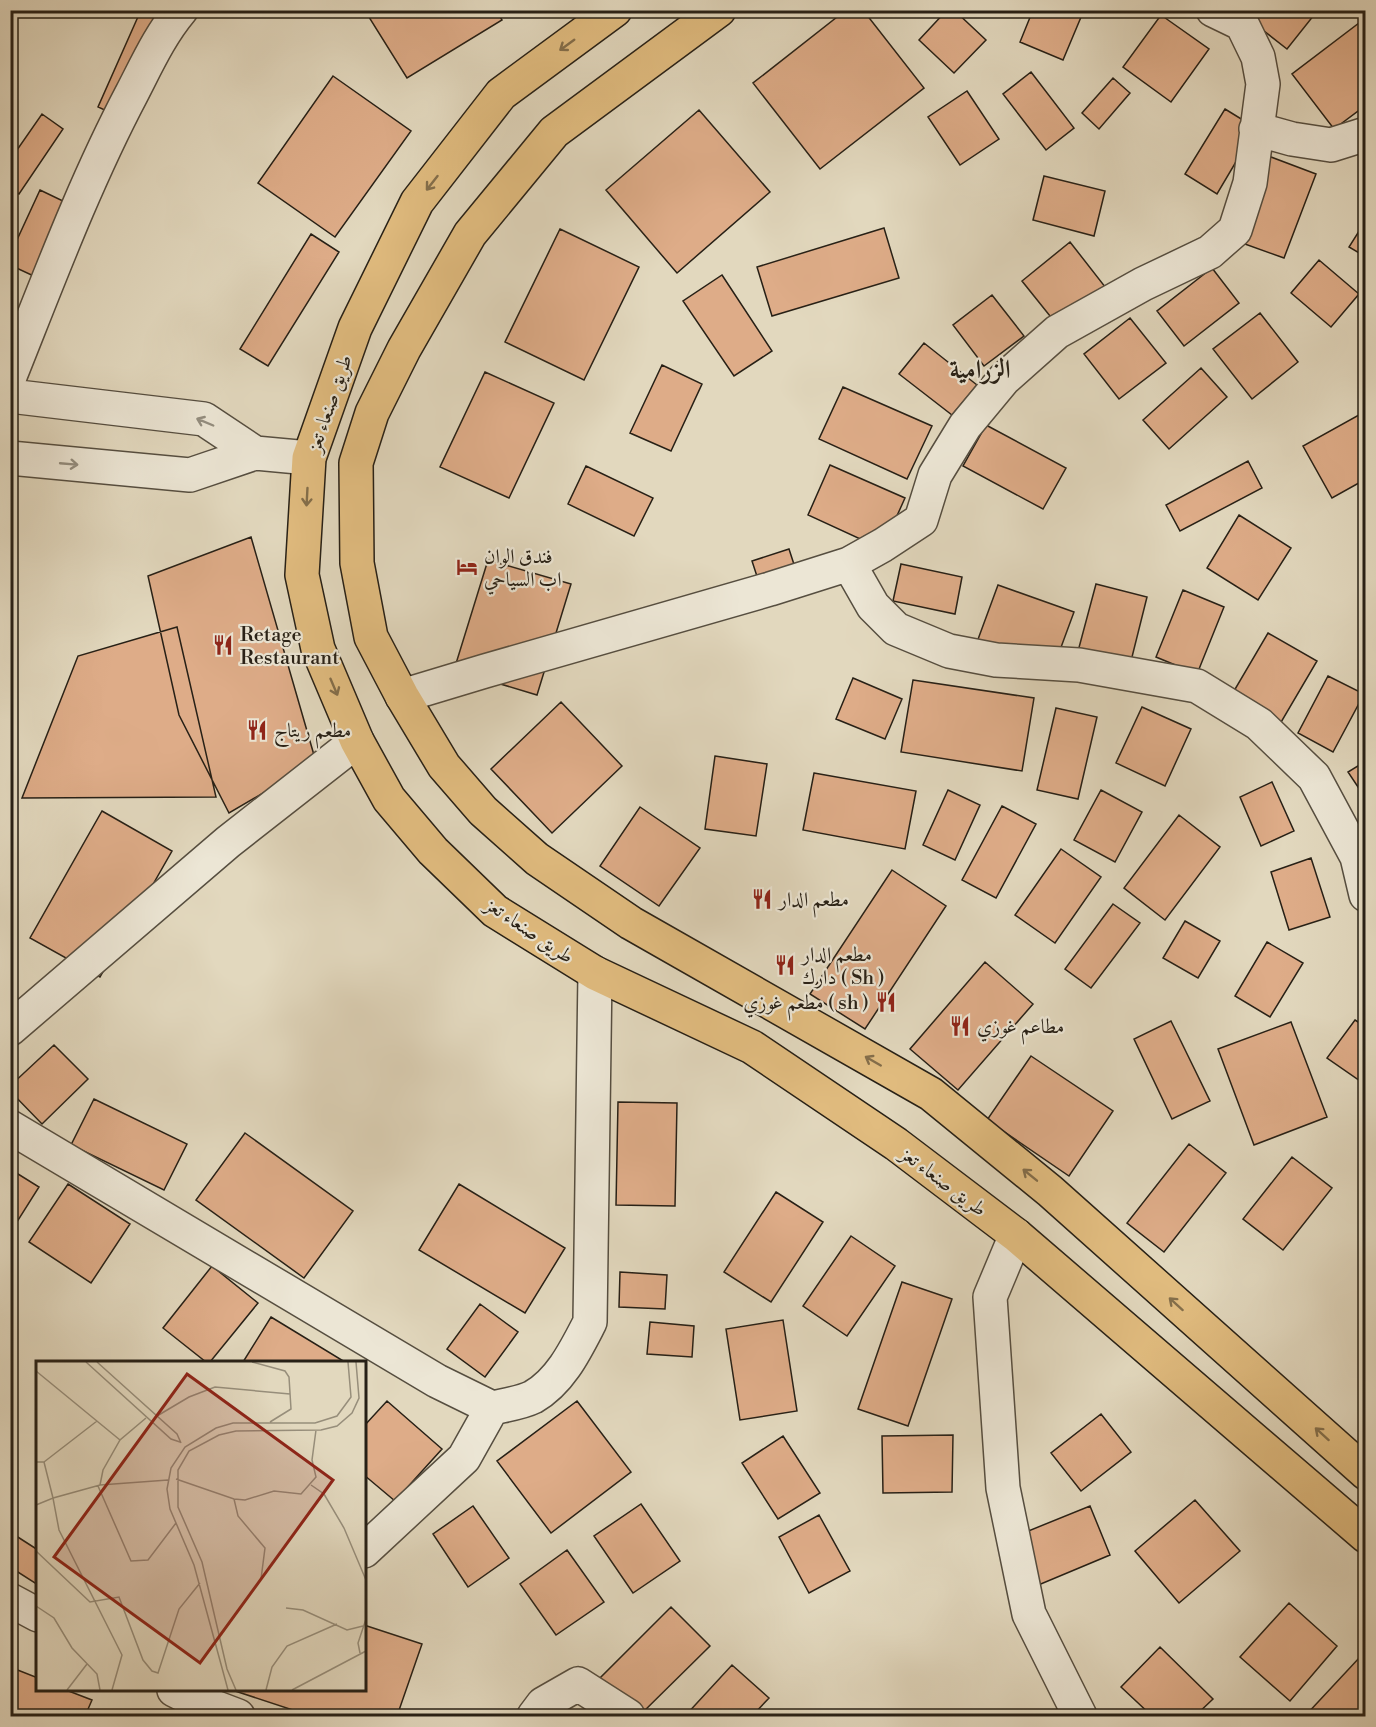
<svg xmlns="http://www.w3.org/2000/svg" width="1376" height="1727" font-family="'Libre Bodoni',Amiri,serif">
<rect width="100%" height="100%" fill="#e2d8be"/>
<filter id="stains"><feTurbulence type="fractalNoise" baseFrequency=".00333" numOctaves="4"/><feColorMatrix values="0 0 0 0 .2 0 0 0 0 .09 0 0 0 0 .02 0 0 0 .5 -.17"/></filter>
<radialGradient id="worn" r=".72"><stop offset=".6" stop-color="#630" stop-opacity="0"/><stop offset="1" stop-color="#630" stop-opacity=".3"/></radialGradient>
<path fill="#deac88" stroke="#272016" stroke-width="1.5" d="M141,10H185L135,124L98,107Z
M372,10H496L502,20L407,78L367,14Z
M846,10H863L924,88L820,169L753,83Z
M947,10H954L986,40L954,73L919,40Z
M1033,10H1084L1063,60L1020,42Z
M1258,10H1318L1287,49L1250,20Z
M1161,15L1209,49L1171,102L1123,67Z
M1359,23L1366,31V105L1334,129L1292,74Z
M1031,72L1074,128L1046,150L1003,94Z
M333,76L411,131L335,237L258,183Z
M1113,78L1130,93L1099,129L1082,113Z
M967,91L999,139L960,165L928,117Z
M1225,109L1256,128L1217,194L1185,174Z
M699,110L770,192L677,273L606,190Z
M42,114L63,129L19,194L10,189V160Z
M1263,154L1316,174L1284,258L1231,239Z
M1044,176L1105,191L1094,236L1033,220Z
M40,190L86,212L53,285L10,265V255Z
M1366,220V257L1349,247Z
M884,228L899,278L772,316L757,267Z
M560,229L639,267L584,380L505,342Z
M311,234L339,252L268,366L240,349Z
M1070,242L1106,288L1058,326L1022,281Z
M1319,260L1359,294L1331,327L1291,293Z
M1212,268L1239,303L1184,346L1157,311Z
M722,275L772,351L734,376L683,301Z
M992,295L1024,336L984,366L953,325Z
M1260,313L1298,362L1252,399L1213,349Z
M1130,318L1166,363L1119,399L1084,354Z
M924,343L977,385L952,415L899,374Z
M662,365L702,384L671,451L630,433Z
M1201,368L1227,397L1169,449L1143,420Z
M485,372L554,403L509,498L440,467Z
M843,387L932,426L907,479L819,439Z
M1366,411V479L1332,498L1303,446Z
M986,425L1066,468L1043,509L963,466Z
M1248,461L1262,488L1180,531L1166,505Z
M830,465L905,498L882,549L808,515Z
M586,466L653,498L634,536L568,504Z
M1239,515L1291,548L1258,600L1207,568Z
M251,537L316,762L229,813L179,715L148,576Z
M789,549L802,589L765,601L752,561Z
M488,560L571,584L537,695L454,670Z
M901,564L962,577L955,614L893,601Z
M1096,584L1147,597L1129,669L1077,655Z
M998,585L1074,612L1053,669L977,642Z
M1183,590L1224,607L1197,674L1156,657Z
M177,627L216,797L22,798L78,656Z
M1268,633L1317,661L1280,724L1231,696Z
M1328,676L1364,694L1333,752L1298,733Z
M853,678L902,699L885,739L836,719Z
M913,680L1034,698L1022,771L901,752Z
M561,702L622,766L552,833L491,769Z
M1142,707L1191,729L1165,786L1116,763Z
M1056,708L1097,717L1078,799L1037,790Z
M715,756L767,764L756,836L705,829Z
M1366,761V799L1348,772Z
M814,773L916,791L905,849L803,830Z
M1272,782L1294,831L1261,846L1240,797Z
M948,790L980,805L955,860L923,845Z
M1101,790L1142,812L1115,862L1074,840Z
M1002,806L1036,824L996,898L962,880Z
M640,807L700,848L659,906L600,866Z
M102,811L172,851L100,977L30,938Z
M1179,815L1220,847L1165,920L1124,888Z
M1061,849L1101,877L1055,943L1015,915Z
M1311,858L1330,917L1289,930L1271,872Z
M892,870L946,906L865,1029L810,994Z
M1113,904L1140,923L1091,988L1065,969Z
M1185,921L1220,941L1198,978L1163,958Z
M1267,942L1303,963L1270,1017L1235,996Z
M985,962L1033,1004L958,1090L910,1049Z
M1355,1020L1366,1027V1085L1327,1058Z
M1171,1021L1210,1101L1172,1119L1134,1039Z
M1291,1022L1327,1117L1254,1145L1218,1049Z
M54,1045L88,1079L42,1124L10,1091V1086Z
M1031,1056L1113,1111L1069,1176L987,1120Z
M94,1099L187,1144L164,1190L71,1145Z
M618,1102L677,1103L675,1206L616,1205Z
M245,1133L353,1211L304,1278L196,1200Z
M1189,1144L1226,1173L1164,1252L1127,1223Z
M1292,1157L1332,1188L1283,1250L1243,1219Z
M10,1169L39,1187L10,1233Z
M68,1184L130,1224L91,1283L29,1242Z
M459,1184L565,1248L525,1313L419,1250Z
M776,1192L823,1222L771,1302L724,1272Z
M851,1236L895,1266L847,1336L803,1306Z
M212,1266L258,1303L210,1362H206L163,1328Z
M620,1272L667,1275L665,1309L619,1307Z
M902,1282L952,1299L908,1426L858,1409Z
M480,1304L518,1332L485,1377L447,1349Z
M271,1317L345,1362H243Z
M783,1320L797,1411L740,1420L726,1329Z
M650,1322L694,1326L692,1357L647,1354Z
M387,1401L442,1449L395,1501L364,1475V1426Z
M577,1401L631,1472L551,1533L497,1461Z
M1101,1414L1131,1452L1081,1491L1051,1453Z
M953,1435L952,1492L883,1493L882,1436Z
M783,1436L820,1493L778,1519L742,1463Z
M1195,1500L1240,1551L1179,1603L1135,1551Z
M641,1504L680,1561L633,1593L594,1536Z
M473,1506L509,1558L468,1587L433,1534Z
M1090,1506L1110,1555L1036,1586L1016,1536Z
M819,1515L850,1571L809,1593L779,1537Z
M10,1532L38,1550V1585L10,1567Z
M567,1550L604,1602L556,1635L520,1584Z
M1289,1603L1337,1646L1290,1701L1240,1657Z
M671,1607L710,1646L639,1716L596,1682Z
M364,1625L422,1644L397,1716H311L232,1690H364Z
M1160,1647L1213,1699L1195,1716H1152L1121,1687Z
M1360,1657L1366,1662V1704L1353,1716H1305Z
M732,1665L769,1698L752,1716H685Z
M10,1667L38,1678V1690H66L92,1700L85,1716H10Z"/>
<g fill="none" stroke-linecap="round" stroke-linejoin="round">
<g stroke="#564e40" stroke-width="36">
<path id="minor" d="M1256,129L1292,139L1331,145L1366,134
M10,376C48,281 84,184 132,93C147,64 160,35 181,10
M10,396L204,419L255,453
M10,458L190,475L255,453L309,458
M849,564L873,606L896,629L949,651L996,660L1079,665L1197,686L1259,724L1314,777L1357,857L1366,895
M402,696L485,671L770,589L849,564L883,545L921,520L935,475L965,426L1004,379L1057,332L1143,284L1210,252L1235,230L1250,183L1263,84L1258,57L1242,24L1213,10
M10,1029L228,842L357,741
M10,1127L437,1381L492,1408C505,1405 521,1403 533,1397C561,1381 576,1349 590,1322L595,973
M1016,1235L990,1297L1003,1488L1029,1614L1080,1716
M364,1551L464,1458L492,1408
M10,1600L38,1615
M174,1690L188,1697L238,1716
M534,1716L543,1704L578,1684L628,1716"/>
</g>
<g stroke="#272016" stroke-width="36">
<path id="highway" d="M615,10L501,94L417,202L355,328L309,458L302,575L318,649L357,741L389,799L433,851L495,911L595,973L752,1047L896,1144L1016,1235L1366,1536
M719,10L554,132L470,234L404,349L372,413L356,463L357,563L371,637L402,696L444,766L483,811L537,859L631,923L931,1094L1050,1191L1366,1473"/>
</g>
<use href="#minor" stroke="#ece6d5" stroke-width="33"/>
<use href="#highway" stroke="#e1bc7f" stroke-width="33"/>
</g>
<defs><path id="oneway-shaft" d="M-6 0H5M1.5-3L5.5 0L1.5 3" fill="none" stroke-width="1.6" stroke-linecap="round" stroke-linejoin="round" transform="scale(1.5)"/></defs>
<g stroke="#846e4a">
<use href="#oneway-shaft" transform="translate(567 45) rotate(144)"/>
<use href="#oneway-shaft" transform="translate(432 183) rotate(128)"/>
<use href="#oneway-shaft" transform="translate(307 497) rotate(93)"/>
<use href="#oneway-shaft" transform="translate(334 687) rotate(67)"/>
<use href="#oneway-shaft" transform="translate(873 1061) rotate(-150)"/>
<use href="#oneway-shaft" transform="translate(1030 1175) rotate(-141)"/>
<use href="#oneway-shaft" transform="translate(1176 1304) rotate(-138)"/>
<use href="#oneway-shaft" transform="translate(1322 1434) rotate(-138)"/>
</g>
<g stroke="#938d7f">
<use href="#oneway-shaft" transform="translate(205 422) rotate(-157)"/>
<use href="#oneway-shaft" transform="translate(69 464) rotate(5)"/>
</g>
<defs>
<g id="hotel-bare" transform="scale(1.62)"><path d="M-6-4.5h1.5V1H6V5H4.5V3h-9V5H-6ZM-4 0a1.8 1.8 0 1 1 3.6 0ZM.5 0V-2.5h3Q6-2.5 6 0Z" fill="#8f2418" stroke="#ece6d5" stroke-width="2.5" paint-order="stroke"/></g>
<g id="restaurant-bare" transform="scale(1.62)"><path d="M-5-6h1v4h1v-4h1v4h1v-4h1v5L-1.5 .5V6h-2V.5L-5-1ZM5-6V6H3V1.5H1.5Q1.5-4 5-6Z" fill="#8f2418" stroke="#ece6d5" stroke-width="2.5" paint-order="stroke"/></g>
</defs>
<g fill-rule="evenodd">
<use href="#hotel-bare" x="467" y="567"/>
<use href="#restaurant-bare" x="223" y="645"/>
<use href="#restaurant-bare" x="257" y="730"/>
<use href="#restaurant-bare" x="762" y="899"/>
<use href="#restaurant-bare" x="785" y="965"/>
<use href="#restaurant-bare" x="886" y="1002"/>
<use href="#restaurant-bare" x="960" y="1026"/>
</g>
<g text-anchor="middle" stroke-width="4.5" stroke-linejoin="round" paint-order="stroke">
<g font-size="20" fill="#272016" stroke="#ece6d5">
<text transform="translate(329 403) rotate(-71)" y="7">طريق صنعاء تعز</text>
<text transform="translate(530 930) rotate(34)" y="7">طريق صنعاء تعز</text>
<text transform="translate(944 1181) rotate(37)" y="7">طريق صنعاء تعز</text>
</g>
<g font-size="20" fill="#272016" stroke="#ece6d5" text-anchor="start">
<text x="484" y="563">فندق الوان<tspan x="484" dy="23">اب السياحي</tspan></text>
<text x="240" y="641">Retage<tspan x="240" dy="23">Restaurant</tspan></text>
<text x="274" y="737">مطعم ريتاج</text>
<text x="779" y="906">مطعم الدار</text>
<text x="802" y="961">مطعم الدار<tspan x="802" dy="23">دارك ( Sh )</tspan></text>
<text x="869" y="1009" text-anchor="end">مطعم غوزي ( sh )</text>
<text x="977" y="1033">مطاعم غوزي</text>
</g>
<g font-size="26" font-weight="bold" fill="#272016" stroke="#ece6d5">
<text x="980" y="378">الزرامية</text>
</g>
</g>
<g transform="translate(36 1361)">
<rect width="330" height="330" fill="#e2d8be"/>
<path fill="none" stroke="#978e7b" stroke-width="1.5" d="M50,1L135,78L144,81M61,1L141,73L145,82M216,1L249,10L253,16L255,48L234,61M0,10L84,79M121,55L153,36L179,26L254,33M0,101H8L17,137L64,124L132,119M8,101L61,60M140,118L198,138L209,139L238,130L265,133L280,116L276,99L280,69M64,124L67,109L84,79L110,57M275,124L288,133L308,167L330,219M62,125L95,200L112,199L140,162M198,138L202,155L229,187L225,218M0,144L17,137L23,169L86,294L76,329M0,190L54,241L83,236L107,299L116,310L122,312L143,248L164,222M0,245L18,257L36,287L61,313L64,329M250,247L267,249L311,269L327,265M324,292L322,282L330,258M31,329L51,303M192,329L158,204L134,148L131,128L135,107L149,86L180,67L197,62H279L301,55L315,36L312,1M200,329L191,308L166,201L142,146V109L153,90L183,74L200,70L285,69L301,65L316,52L323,37L320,1M230,329L236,306L251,285L301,263M256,329L330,290"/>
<path fill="#8f2418" fill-opacity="0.15" stroke="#8f2418" stroke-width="3" d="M151,13L297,119L164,302L18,196Z"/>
<rect width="330" height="330" fill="none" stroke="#272016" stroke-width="3"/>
</g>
<rect width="1376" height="1727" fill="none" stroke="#e2d8be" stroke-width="36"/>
<rect x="12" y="12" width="1352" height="1703" fill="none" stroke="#272016" stroke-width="3"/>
<rect x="18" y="18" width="1340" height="1691" fill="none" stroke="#272016" stroke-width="1.5"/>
<rect width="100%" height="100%" filter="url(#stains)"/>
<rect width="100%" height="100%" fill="url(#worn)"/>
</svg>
